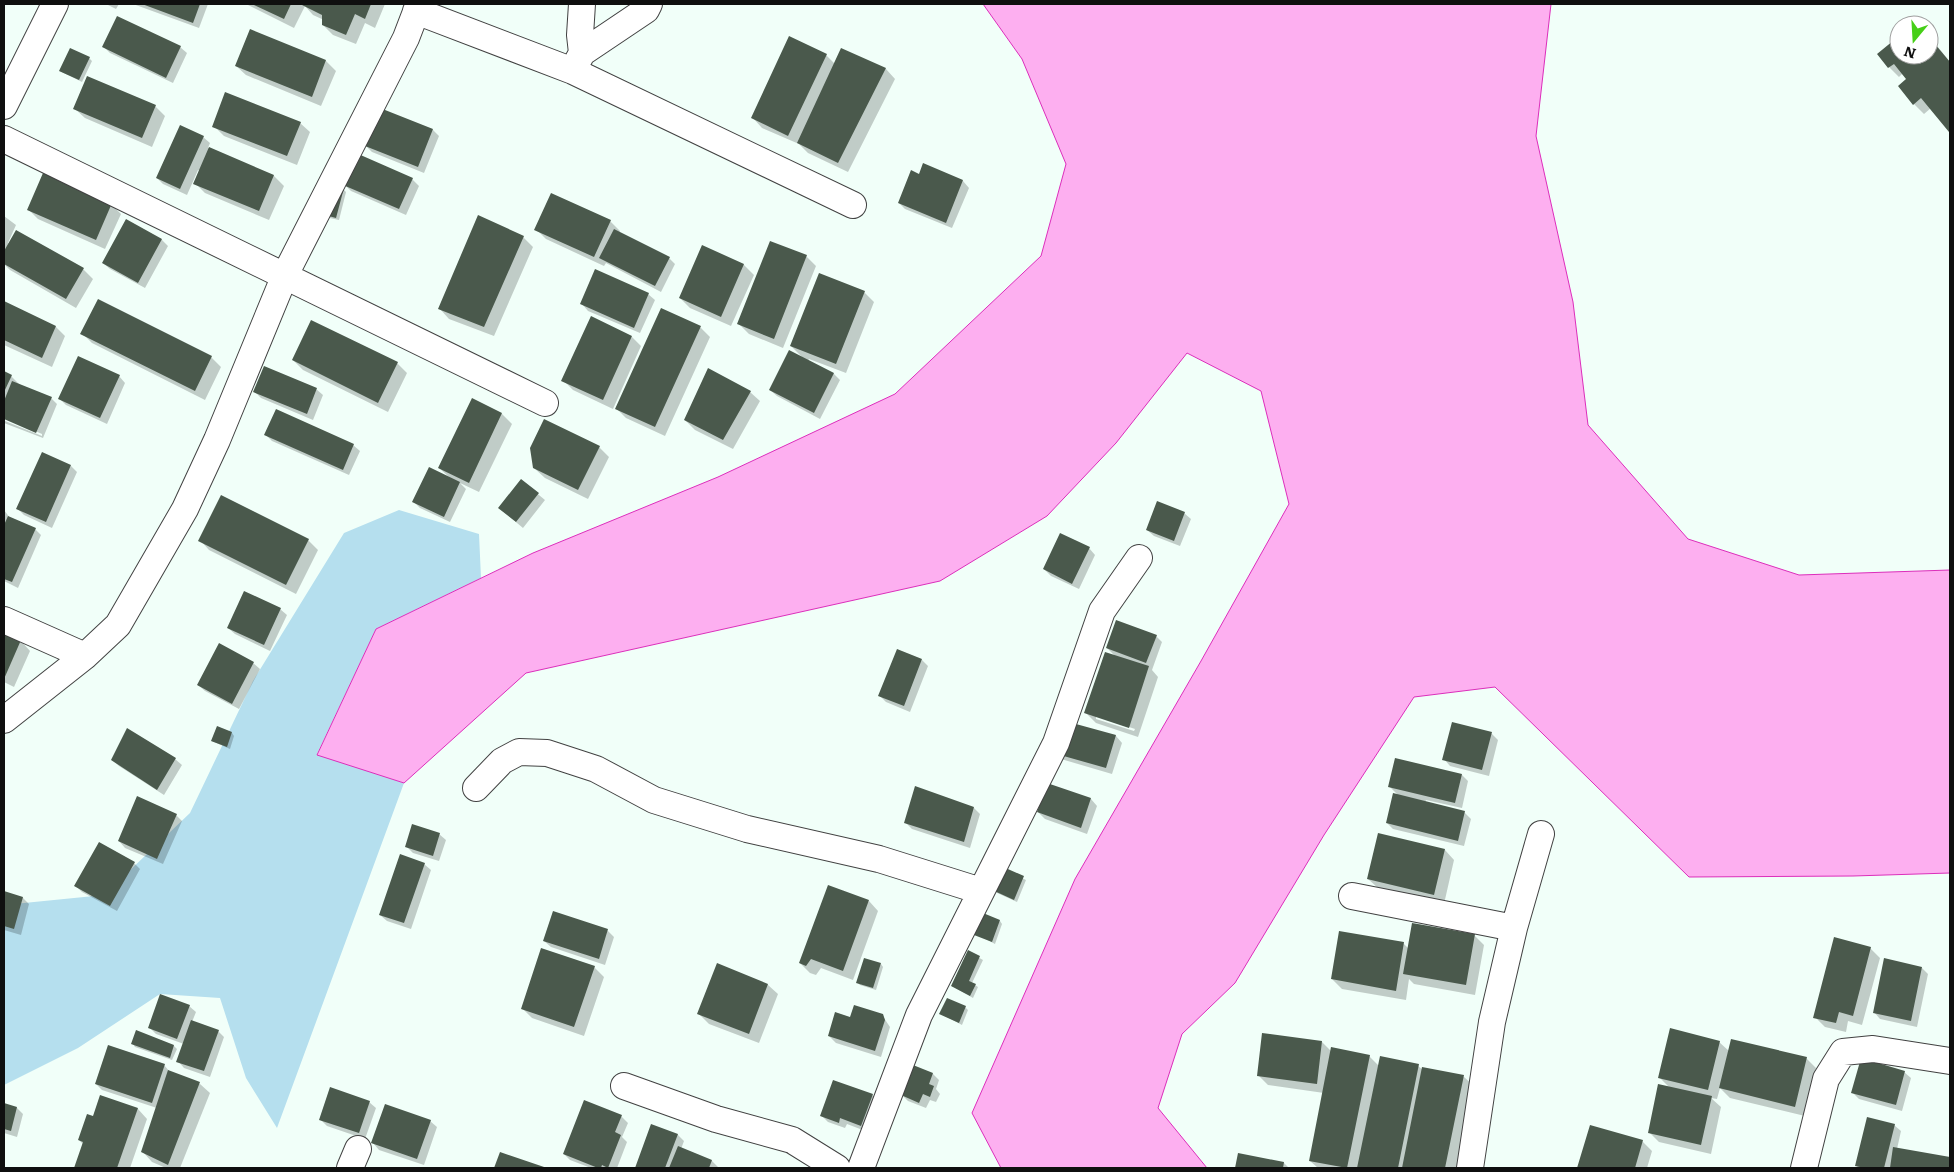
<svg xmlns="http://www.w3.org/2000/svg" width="1954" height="1172" font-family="Literata,serif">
<rect width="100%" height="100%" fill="#f1fff9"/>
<path fill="#b5dfee" d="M399,510L479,534L481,578L376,629L317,754L404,783L277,1128L246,1078L220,998L160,994L78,1048L4,1085V905L104,895L190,813L253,681L344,533Z"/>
<path fill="#fdaff0" stroke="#dc2ebb" d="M983,4H1551L1536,136L1573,302L1588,425L1688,539L1799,575L1950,570V873L1853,876L1689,877L1495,687L1414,697L1324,835L1235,983L1182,1034L1158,1108L1207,1168H1001L972,1113L1075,879L1201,661L1289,504L1261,391L1187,353L1116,443L1047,516L940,581L526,673L404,783L317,755L376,629L533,553L718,477L895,394L1041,256L1066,164L1022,59Z"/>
<path fill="#0003" fill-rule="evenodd" d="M106,4H119L116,9Z
M133,4H208L199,28Z
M246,4H385L375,28L365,23L356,44L333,35L323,25L324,20L313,15L305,6L294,28Z
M250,30L326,61L336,71L321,106L246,75L236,66Z
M1929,36L1950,62V132L1931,108L1924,114L1914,104L1899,86L1908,79L1903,73L1899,77L1889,67L1899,38V55H1929Z
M104,47H180L187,53L173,83L110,53Z
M842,50L886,69L895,79L848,172L808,153L799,144L762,128L753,118L826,55L835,64Z
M89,58L92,61L82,82L60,71Z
M155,106L165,116L152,147L85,118L75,109Z
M300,123L310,132L297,165L224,136L214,126Z
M433,130L439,136L424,173L372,152L366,146Z
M203,137L210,143L208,148L274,176L284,186L269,220L205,193L195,183L200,171L198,170L187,195L163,184L157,178Z
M924,165L963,181L969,188L952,228L905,209L899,203L920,175Z
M412,179L419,186L406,215L351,191L344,184Z
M343,189L346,192L339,220L325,217Z
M111,204L121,214L105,249L38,219L28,209Z
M4,216L16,225L8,243L83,269L93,279L76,308L10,270L4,264Z
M126,221L162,240L168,246L145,288L110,269L103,263Z
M610,221L620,231L619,233L669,258L675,264L661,292L606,263L604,266L546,239L536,229Z
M523,237L533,247L494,336L449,319L440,309Z
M702,247L744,265L754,275L731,326L690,308L680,298Z
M806,256L816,266L783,348L749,334L739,324Z
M864,292L874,302L846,373L809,359L808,361L834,374L840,380L820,419L777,396L770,390L802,357L791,346Z
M648,294L655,300L640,333L588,311L582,304Z
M4,303L56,327L65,336L52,367L4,345Z
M662,310L701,328L710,337L665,436L626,418L616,408Z
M82,333L211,357L221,367L205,400L92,343Z
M632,337L641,346L613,409L573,390L563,380Z
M293,360L397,363L407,373L388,412L303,370Z
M4,373L11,376L20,385L51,398L57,404L43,438L4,423ZM5,418L42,434V436L5,421Z
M119,376L125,383L107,424L66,405L60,399Z
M316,389L323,395L313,420L261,398L255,392Z
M750,392L760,401L733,449L695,430L685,420Z
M472,400L502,414L512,424L479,492L460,483L466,489L450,522L420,508L413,501L449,477L439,468Z
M266,435L353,445L360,451L349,475L272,441Z
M599,447L609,457L588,499L545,478L534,468Z
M71,466L77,472L52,528L24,515L18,509Z
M521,480L545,500L523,528L499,508Z
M221,497L308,540L318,550L296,594L209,550L200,540Z
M4,510L10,518L35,529L41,535L18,588L4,581Z
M1184,513L1191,519L1180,546L1154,536L1147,530Z
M1089,548L1095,555L1079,589L1051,576L1044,569Z
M280,609L287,615L270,651L235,634L228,628Z
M4,634L21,641L30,651L14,687L4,682Z
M1156,636L1162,642L1152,670L1158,677L1138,737L1096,723L1086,713L1115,656L1107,648ZM1096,716L1135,729L1134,731L1096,719Z
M922,660L928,666L910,712L886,702L880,696Z
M253,663L260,669L239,709L205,691L198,685Z
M1066,723L1116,736L1122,743L1112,774L1061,759Z
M1453,723L1492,734L1498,740L1489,776L1450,766L1444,759Z
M232,733L234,736L230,749L212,741Z
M175,759L182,765L164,795L119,766L112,760Z
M1462,775L1468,781L1462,808L1426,800L1425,803L1464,812L1471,819L1464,846L1393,829L1387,823L1399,796L1390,787Z
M1091,799L1097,806L1087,834L1045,819L1038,812Z
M974,808L980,814L970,848L912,829L905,822Z
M176,815L182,821L163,864L125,848L119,841Z
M439,834L446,840L439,861L413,853L406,846Z
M1445,850L1454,860L1444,904L1378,888L1368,879Z
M134,863L140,869L117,911L82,892L76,886Z
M424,864L431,870L411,929L387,921L380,915Z
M1002,868L1026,880L1017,902L995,892Z
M4,892L23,898L29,904L21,935L4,930Z
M869,901L878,911L853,980L821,968L816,975L810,973L800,963Z
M1000,921L1002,924L995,944L976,934Z
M607,930L614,937L605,965L551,947L544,941Z
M1474,935L1484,945L1475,995L1414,984L1409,979L1406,1000L1342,989L1332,979L1403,943L1408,948Z
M1870,948L1880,958L1862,1025L1848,1021L1846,1032L1825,1027L1815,1017Z
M969,952L983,960L972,983L978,987L973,998L952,986Z
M881,964L883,967L876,990L860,985L857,982Z
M718,965L768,985L778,994L759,1043L709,1024L699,1014Z
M594,967L604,977L584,1036L532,1018L522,1008Z
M1922,968L1928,974L1917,1027L1880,1019L1874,1012Z
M189,1006L196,1012L192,1022L218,1031L224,1037L210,1077L184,1068L178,1061L184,1044L156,1034L150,1028Z
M965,1007L968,1010L962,1025L941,1014Z
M882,1015L890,1027L881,1057L836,1043L829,1036L851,1018Z
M1322,1042L1332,1052L1369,1056L1379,1066H1418L1423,1070V1068L1464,1077L1474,1086L1457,1168H1318L1310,1161L1324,1093L1268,1085L1258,1075Z
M1719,1042L1729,1051L1806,1058L1816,1068L1805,1116L1730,1098L1720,1088L1717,1099L1711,1098L1721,1107L1711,1154L1659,1142L1649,1132L1670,1088L1659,1077Z
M133,1044L174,1046L177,1049L172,1060L135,1047Z
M164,1065L170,1072L200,1084L210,1093L180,1168H166L152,1162L143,1152L157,1108L102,1090L96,1084Z
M914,1066L933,1074L939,1080L936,1089L940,1094L936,1102L930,1100L926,1108L908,1101L902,1095Z
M1904,1072L1911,1078L1902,1111L1859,1099L1853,1093Z
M872,1095L879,1101L868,1132L847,1124L845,1128L828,1122L822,1116Z
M369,1102L376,1108L365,1139L327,1126L320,1119Z
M4,1104L17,1108L23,1114L17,1137L4,1133Z
M138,1109L147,1119L130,1168H75L84,1145L79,1140L93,1118Z
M621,1116L628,1123L622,1137L627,1142L617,1168H591L570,1160L564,1154Z
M430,1121L437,1127L424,1165L379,1150L373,1143Z
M652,1125L678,1135L684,1141L681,1149L712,1161L719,1168H636Z
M1894,1125L1901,1131L1897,1149L1950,1158V1168H1859L1856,1165Z
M1591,1126L1642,1141L1652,1151L1647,1168H1578Z
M1239,1155L1284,1163L1289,1168H1236Z"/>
<path fill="#4a594c" d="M142,4H200L193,23Z
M252,4H291L284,19Z
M303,4H371L365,19L355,14L346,35L322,25V15L302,5Z
M117,16L181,46L166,78L102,47Z
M250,29L326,60L312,97L235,66Z
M789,36L827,54L788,136L751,118Z
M1899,36V55H1929V37L1950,62V131L1949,132L1921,98L1913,105L1898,86L1906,79L1894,64L1888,68L1877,54Z
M70,48L90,57L79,80L59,71Z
M841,48L886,68L838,163L797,143Z
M87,76L156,105L142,138L73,109Z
M225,92L301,122L287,156L212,127Z
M380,108L433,129L418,167L365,146Z
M180,125L204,136L180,189L156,178Z
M209,147L274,175L259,211L193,184Z
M356,153L413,178L399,209L343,185Z
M923,163L963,180L946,223L898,203L911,170L919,174Z
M43,173L112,203L96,240L27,210Z
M344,188L336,218L321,214Z
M551,193L611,220L594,257L534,230Z
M478,215L524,236L484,327L438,309Z
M126,219L162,239L138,283L102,263Z
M614,229L670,257L655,286L599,258Z
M16,230L84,268L66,299L4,264V251Z
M770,241L807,255L774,339L737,324Z
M702,245L744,264L721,317L679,298Z
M595,269L649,293L634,328L580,304Z
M819,273L865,291L836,364L790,346Z
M98,299L212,356L195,391L80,334Z
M4,301L56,326L42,358L4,340Z
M661,308L701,326L655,427L615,409Z
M591,316L632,336L603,400L561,381Z
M311,320L398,362L378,403L292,360Z
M789,350L834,373L814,413L769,390Z
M78,356L120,375L100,418L58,399Z
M264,366L317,388L307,414L253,392Z
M708,368L751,391L723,440L684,420Z
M4,371L12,375L4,392Z
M12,381L52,397L36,433L4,419V401Z
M472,398L502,413L469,483L438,468Z
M276,409L354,444L343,470L264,435Z
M544,419L600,446L578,490L533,468L530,448Z
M42,452L71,465L46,522L16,509Z
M429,467L460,482L444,517L412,502Z
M521,479L539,493L516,522L498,508Z
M221,495L309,539L286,585L198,541Z
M1157,501L1185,512L1174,541L1146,530Z
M8,516L36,528L12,582L4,579V525Z
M1060,533L1090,547L1072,584L1043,569Z
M244,591L281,608L264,645L227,628Z
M1116,620L1157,635L1146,663L1106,648Z
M4,632L21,640L4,679Z
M219,643L254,662L232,704L197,685Z
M897,649L922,659L904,706L878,696Z
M1105,652L1149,666L1129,728L1084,713Z
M1065,721L1116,735L1106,768L1053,753Z
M1452,722L1492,732L1482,770L1442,760Z
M217,726L232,732L227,747L211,741Z
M127,728L176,758L157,790L111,760Z
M1395,758L1462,774L1455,803L1388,787Z
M1047,783L1091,798L1081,828L1037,812Z
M915,786L974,807L964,842L904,823Z
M1393,793L1465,811L1458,841L1386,823Z
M137,796L177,814L157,859L118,841Z
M412,824L440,833L433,856L405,847Z
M1378,833L1445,849L1434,895L1367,879Z
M99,842L135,862L110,906L74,886Z
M400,854L425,863L404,923L379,915Z
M1001,866L1024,876L1014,900L990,889Z
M828,885L869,900L843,971L811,959L806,966L799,963Z
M4,891L23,897L14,929L4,926Z
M553,911L608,929L599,959L543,941Z
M983,913L1000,920L992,942L974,935Z
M1412,923L1475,934L1466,985L1403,974Z
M1339,931L1404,942L1396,991L1331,979Z
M1834,937L1871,947L1853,1016L1839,1012L1836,1023L1813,1018Z
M541,948L595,966L574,1027L521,1009Z
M968,950L980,956L969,981L976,984L970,996L951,986Z
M864,958L881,963L873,988L856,983Z
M1884,958L1922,967L1911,1021L1873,1013Z
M717,963L768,984L749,1034L697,1014Z
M160,994L190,1005L177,1039L148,1028Z
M947,998L966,1006L959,1023L939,1014Z
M854,1005L883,1014L885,1020L875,1051L828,1036L835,1012L850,1017Z
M191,1020L219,1030L204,1071L176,1062Z
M1670,1028L1720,1041L1708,1090L1658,1078Z
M136,1030L174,1045L170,1058L131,1044Z
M1262,1033L1322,1041L1317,1084L1257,1076Z
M1731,1039L1807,1057L1795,1107L1719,1088Z
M108,1045L165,1064L152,1103L95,1084Z
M1331,1047L1370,1055L1347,1168L1309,1161Z
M1380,1056L1419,1064L1398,1168H1357Z
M1861,1058L1905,1071L1896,1105L1851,1093Z
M913,1065L933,1073L929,1084L934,1086L930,1097L923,1094L919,1103L901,1095Z
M1422,1067L1464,1075L1445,1168H1402Z
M168,1070L200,1082L168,1165L141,1152Z
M833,1080L873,1094L861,1126L840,1118L839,1123L820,1116Z
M1658,1084L1712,1096L1701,1145L1648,1133Z
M330,1087L370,1101L359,1133L319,1120Z
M100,1095L138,1108L117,1168H74L83,1142L78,1140L87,1114L93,1116Z
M584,1100L622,1115L615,1132L621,1135L608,1168L602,1165L601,1168H598L563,1154Z
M4,1103L17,1107L11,1131L4,1129Z
M385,1104L431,1120L417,1159L371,1143Z
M1867,1117L1895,1124L1884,1168H1865L1855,1166Z
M651,1124L678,1134L665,1168H635Z
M1590,1125L1643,1140L1635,1168H1577Z
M678,1146L712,1160L709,1168H669Z
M1893,1147L1950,1157V1168H1890Z
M500,1152L547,1168H494Z
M1238,1153L1284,1162L1283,1168H1235Z"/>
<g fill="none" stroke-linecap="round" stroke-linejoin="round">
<g stroke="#424242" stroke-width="28">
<path id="minor" d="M416,11L573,71L853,205
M582,53L646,10L649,4
M575,66L582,53L580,35L582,4
M4,106L55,4
M4,139L545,403
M4,620L85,656
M4,720L85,656L118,625L185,509L217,440L285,275L406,38L419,4
M476,788L502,761L519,752L547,753L596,769L654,800L747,829L879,859L981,891
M1352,896L1514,928
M624,1086L716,1119L792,1140L837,1168
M350,1168L358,1149
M861,1168L919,1015L1056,743L1102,611L1139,558
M1470,1168L1492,1022L1514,928L1541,834
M1804,1168L1826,1079L1843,1052L1873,1049L1950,1061"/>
</g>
<use href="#minor" stroke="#fff" stroke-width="26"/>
</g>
<rect width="1954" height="1172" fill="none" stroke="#0f0f0f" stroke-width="10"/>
<g transform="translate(1914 40) rotate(198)"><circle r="24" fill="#ffffff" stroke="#9f9f9f"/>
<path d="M0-4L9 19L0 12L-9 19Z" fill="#46cf17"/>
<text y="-8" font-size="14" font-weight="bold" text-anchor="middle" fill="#0f0f0f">N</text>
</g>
</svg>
